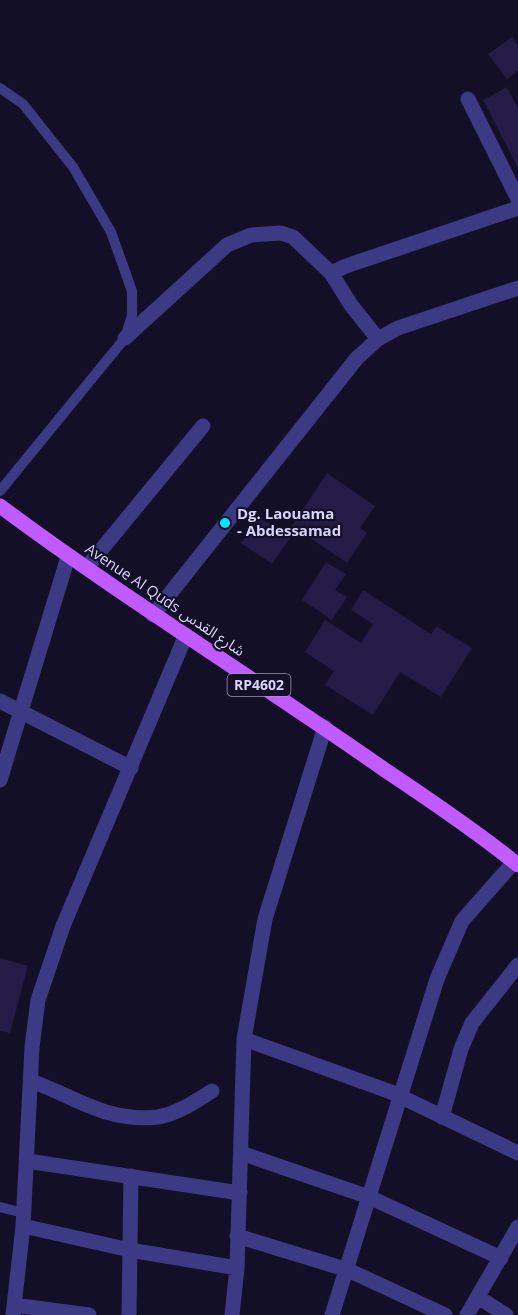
<svg xmlns="http://www.w3.org/2000/svg" width="518" height="1315" font-family="'Open Sans','Noto Sans Arabic',sans-serif">
<rect width="100%" height="100%" fill="#130f26"/>
<path fill="#241b47" d="M512,37L518,45V71L507,79L488,54Z
M507,87L518,108V168L483,100Z
M327,473L375,506L360,528L367,533L347,563L292,526Z
M259,517L290,538L272,564L241,543Z
M326,562L346,574L335,590L347,597L332,620L302,600Z
M363,590L431,634L436,626L472,648L441,697L400,672L373,715L325,685L334,671L305,652L325,620L361,643L373,624L351,610Z
M0,958L28,966L10,1033L0,1031Z"/>
<g fill="none" stroke-linecap="round" stroke-linejoin="round">
<path stroke="#3d3a85" stroke-width="10" d="M0,88L23,104L73,167L111,232L132,291V315L125,338L0,491
M0,1207L24,1213"/>
<path stroke="#3d3a85" stroke-width="15" d="M468,99L518,199
M331,273L351,305L378,339
M125,338L227,245L251,235L281,233L293,237L331,273L346,266L518,208
M87,567L203,426
M153,615L357,358L378,339L398,328L518,288
M0,701L131,768
M0,780L68,557
M244,1039L391,1092L518,1153
M31,1081C76,1097 107,1123 158,1117C177,1114 196,1101 212,1091
M442,1117L461,1049L472,1023L518,965
M241,1153L369,1197L501,1258
M27,1161L240,1193
M23,1226L130,1250L237,1268
M237,1236L348,1270L445,1315
M478,1297L506,1315
M14,1305L89,1315
M13,1315L23,1226L32,1047L38,1000L63,926L186,635
M129,1315L131,1176
M232,1315L237,1268L244,1039L265,919L325,727
M332,1315L437,979L462,921L514,862
M467,1315L518,1227"/>
<path stroke="#c25bff" stroke-width="15" d="M0,506C125,599 258,681 385,770C430,800 476,831 518,865"/>
</g>
<circle fill="#00e5ff" stroke="#130f26" stroke-width="2" cx="225" cy="523" r="6"/>
<g text-anchor="middle" stroke-width="4.5" stroke-linejoin="round" paint-order="stroke">
<rect fill="#130f26" stroke="#9e99be" stroke-width="1.5" x="227.5" y="674" width="63" height="22" rx="4.5"/>
<g font-size="14" font-weight="bold" fill="#d9d4ff">
<text x="259" y="690">RP4602</text>
</g>
<g font-size="15" font-weight="bold" fill="#d9d4ff" stroke="#130f26" text-anchor="start">
<text x="237" y="519">Dg. Laouama<tspan x="237" dy="17">- Abdessamad</tspan></text>
</g>
<g font-size="15" fill="#d9d4ff" stroke="#130f26">
<text transform="translate(165 600) rotate(34)" y="5">Avenue Al Quds شارع القدس</text>
</g>
</g>
</svg>
